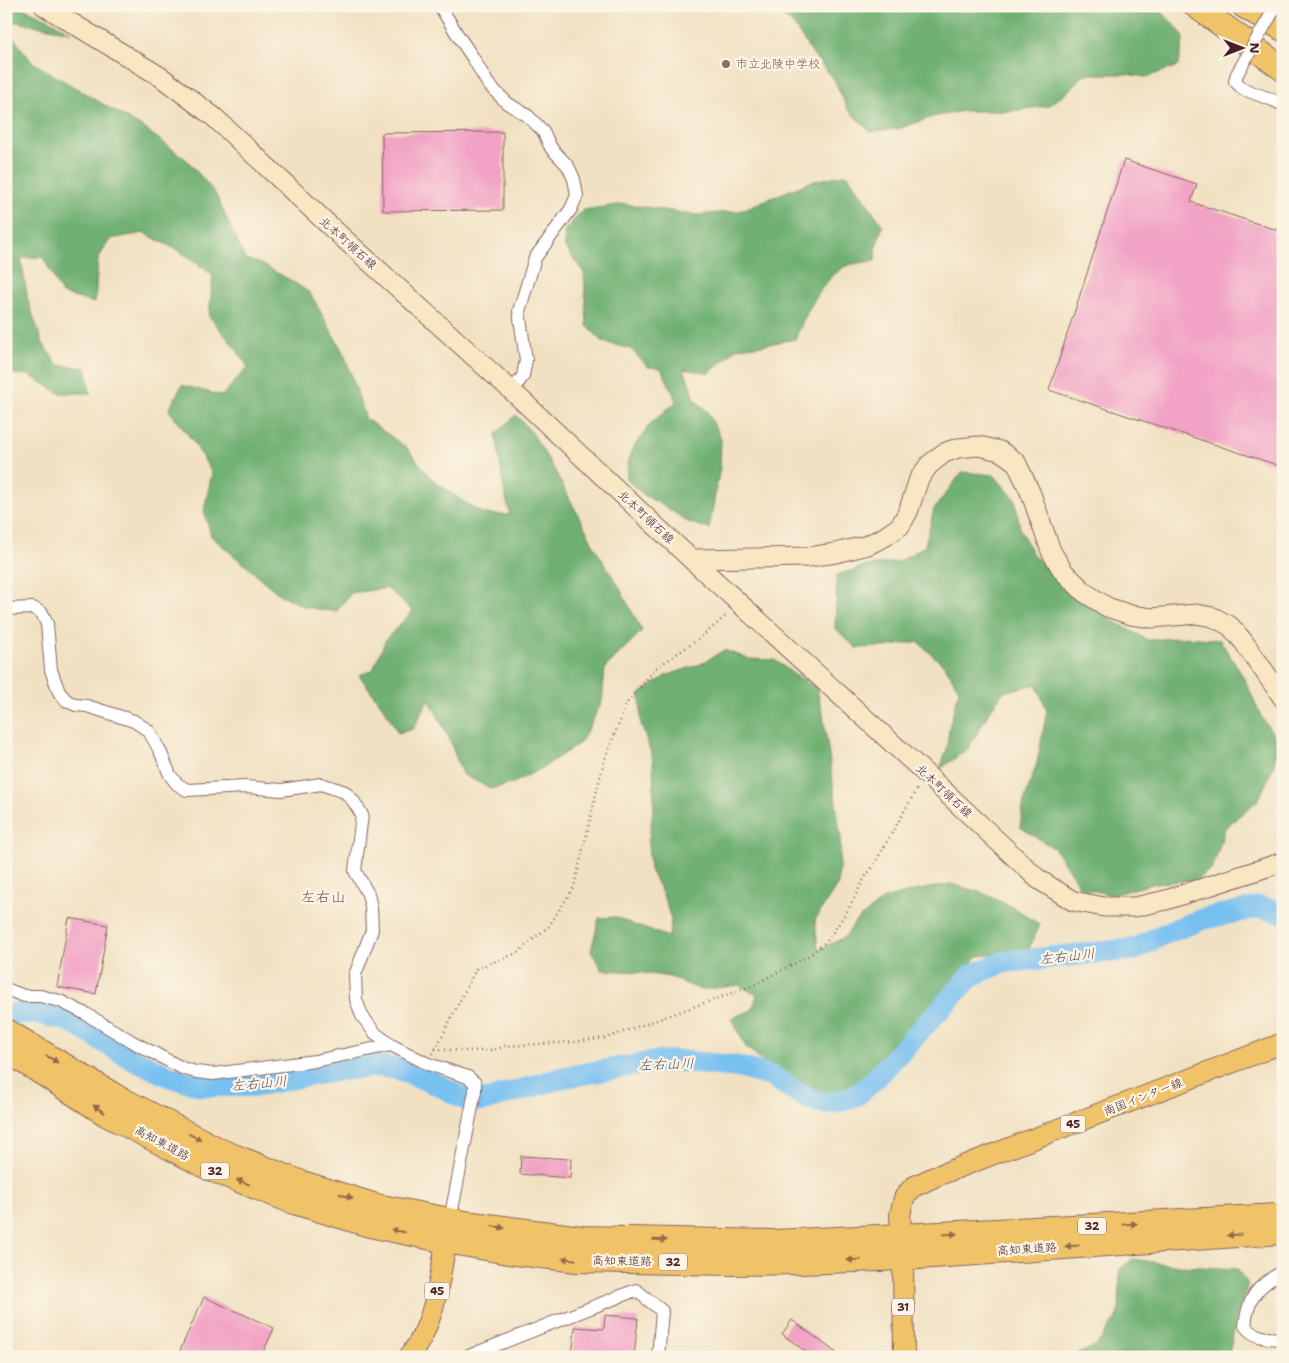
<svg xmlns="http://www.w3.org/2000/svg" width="1289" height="1363" font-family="'Shantell Sans','Klee One',sans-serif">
<rect width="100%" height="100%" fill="#fcf5e5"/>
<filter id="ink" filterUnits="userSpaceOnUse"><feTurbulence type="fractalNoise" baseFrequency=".02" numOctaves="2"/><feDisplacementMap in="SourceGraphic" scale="10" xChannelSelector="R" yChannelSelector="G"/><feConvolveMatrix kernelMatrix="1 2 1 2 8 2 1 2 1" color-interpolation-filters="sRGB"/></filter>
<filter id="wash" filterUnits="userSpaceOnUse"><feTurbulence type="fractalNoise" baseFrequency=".0096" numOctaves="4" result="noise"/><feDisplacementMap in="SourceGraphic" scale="20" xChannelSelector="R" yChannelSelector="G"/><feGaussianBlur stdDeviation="1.12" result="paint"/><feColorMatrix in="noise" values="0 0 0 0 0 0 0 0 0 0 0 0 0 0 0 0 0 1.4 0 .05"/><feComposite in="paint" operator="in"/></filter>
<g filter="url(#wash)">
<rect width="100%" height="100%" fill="#f1e1c2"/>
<path fill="#70b072" stroke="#5d684e" d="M6,6H19L50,20L71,32L6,20Z
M771,6H1153L1164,14L1184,36L1178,66L1146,77L1125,74H1085L1064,95L1047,106L1010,111H963L932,117L898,129L871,132L848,110L834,79L814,56L793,24Z
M6,28L32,62L145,129L187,160L215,193L245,259L261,264L290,280L310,293L345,356L366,419L407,448L431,478L458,498L483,514L510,515L503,484L496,434L516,415L533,434L555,471L598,553L618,585L642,631L605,668L602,702L581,742L544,767L513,783L491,789L462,774L449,738L429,699L413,729L398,733L387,713L359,675L373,670L386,639L413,611L387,588L351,593L336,612L305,607L279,594L211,536L204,510L212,473L193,441L169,410L182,385L222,396L248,367L236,349L209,316L213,275L181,252L144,233L110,239L98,259L95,303L62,294L43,257L21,258L28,301L42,342L57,365L86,368L90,393H59L29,375L6,373Z
M847,174L883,226L877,243L875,261C866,262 852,263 844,267C819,283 807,313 795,339L763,345L736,348L727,358L709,373L684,369L696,401L707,411L721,439L720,467L709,529L688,522L666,507L644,495L626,479L630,453L650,424L677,401L661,368L648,367L631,349L603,342L587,326L584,273L565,247L564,231L583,210L624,204L698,215L739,211L810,182Z
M962,472L994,475L1015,499L1020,529L1032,553L1053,574L1113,621L1148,640L1189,637L1220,640L1244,678L1262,718L1277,740L1274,765L1259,799L1225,828L1213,867L1196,880L1156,883L1111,895L1080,887L1055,849L1020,827L1024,801L1037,763L1047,710L1036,684L1003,692L988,714L968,749L940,769L947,749L949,728L959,690L946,667L918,642L884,647L856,648L835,628L837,575L866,566L898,562L925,546L934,509Z
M724,650L749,659L775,660L796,676L816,687L823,714L841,838L838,884L815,920L818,950L833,943L845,937L856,921L884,899L914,891L950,884L983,893L1016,909L1040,925L1028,951L978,956L931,1006L908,1033L892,1049L867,1076L852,1088L826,1094L769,1066L746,1047L731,1018L752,1010L757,995L739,985L701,990L670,977L637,972L602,970L591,951L599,918L616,917L634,925L669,937L671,919L663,895L650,870L648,845L654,804L653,759L641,724L640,694L665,676L701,664Z
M1133,1259L1179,1266L1237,1269L1248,1284L1237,1316L1229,1354L1230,1357H1072L1097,1345L1119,1314L1120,1269Z"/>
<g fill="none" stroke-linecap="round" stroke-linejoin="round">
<path stroke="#78c0f0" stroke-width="22" d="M6,1015L22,1013L41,1014L70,1021L132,1059L171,1077L203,1086H253L339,1070L377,1066L399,1069L441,1086L464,1099L483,1101L565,1077L654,1062L683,1061L738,1067L772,1076L806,1098L825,1103L840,1101L856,1096L872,1082L972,975L1004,962L1135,949L1166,933L1203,919L1259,907L1283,913"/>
</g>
<g id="blocks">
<path fill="#f1a2c5" d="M503,132V210L383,211L382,133Z
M1124,160L1197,184L1191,202L1283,232V467L1049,390Z
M69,918L108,925L96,994L57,987Z
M521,1156L571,1159L570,1178L520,1174Z
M204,1297L274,1328L261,1357H177Z
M605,1315L638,1318L634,1357H572L575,1327L604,1329Z
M792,1320L842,1357H813L782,1334Z"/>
</g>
</g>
<g filter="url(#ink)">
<use href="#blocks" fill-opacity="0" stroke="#846360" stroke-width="1"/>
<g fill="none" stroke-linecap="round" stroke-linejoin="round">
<g stroke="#846360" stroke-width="14">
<path id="street" d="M440,6L457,34L473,58L488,84L507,103L528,116L543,131L551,148L568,166L574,179L577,195L571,209L535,258L527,285L519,311L526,360L523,376L512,391
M1237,74L1235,81L1243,89L1273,100L1283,105
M6,609L33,608L42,613L47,624L51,670L59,692L67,701L76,705L87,706L134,721L149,731L160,751L170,775L177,784L187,790L246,787L282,790L321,784L345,792L354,802L362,815L355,871L368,894L371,907L372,930L355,975L356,999L362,1016L375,1033L391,1045L428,1064L468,1077L475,1083V1091L450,1220
M6,989L24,996H40L60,1001L86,1014L131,1041L182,1068L196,1072L213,1074L315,1061L391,1045
M1283,1271C1257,1287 1248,1296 1245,1326C1256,1339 1267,1338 1283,1339
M466,1357L636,1290L662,1311L658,1357"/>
</g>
<g stroke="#846360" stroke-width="21">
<path id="secondary" d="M44,6L161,77L214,117L331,227L512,391L691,559L926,774L1038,879L1073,901L1104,907H1135L1166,900L1283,862
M691,559L809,557L836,553L868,545L886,536L900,526L908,512L919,479L929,465L944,453L958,448L979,446L1000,451L1016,462L1031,494L1051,551L1063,571L1084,592L1107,607L1131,615L1152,618L1196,614L1213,617L1230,626L1243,641L1283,698"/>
</g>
<g stroke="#846360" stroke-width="22">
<path id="primary" d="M409,1357C415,1349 421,1339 425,1330C439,1298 442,1260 449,1226
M904,1357L903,1258L900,1215L904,1198L913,1187L934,1177L1283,1043"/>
</g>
<g stroke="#846360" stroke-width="26">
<path id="highway" d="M1196,6L1283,69
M1244,6L1283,29
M6,1031L115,1096L223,1152L302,1183L376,1206L465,1223L581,1238L774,1242L901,1236L1278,1216
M6,1050L106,1114L211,1169L291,1201L370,1225L446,1241L508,1252L577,1260L731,1263L802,1262L903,1258L1283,1232"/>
</g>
<path stroke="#846360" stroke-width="2.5" stroke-dasharray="1 4" stroke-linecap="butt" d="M435,1049C455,1050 488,1054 505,1046L573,1042L606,1038L752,986L808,956L827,941L848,910L865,877L872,868L918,787
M433,1054L476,969L517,953L549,926L574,887L604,761L628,701L656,668L699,639L728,614"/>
<use href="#street" stroke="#fff" stroke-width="12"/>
<use href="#secondary" stroke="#f9e7c3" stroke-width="19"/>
<use href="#primary" stroke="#f1c369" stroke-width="20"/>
<use href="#highway" stroke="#f1c369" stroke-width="24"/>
<g stroke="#846360" stroke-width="14" stroke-linecap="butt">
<path id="street-bridge" d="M1237,74L1276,6"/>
</g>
<use href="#street-bridge" stroke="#fff" stroke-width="12"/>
</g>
<defs><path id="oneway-solid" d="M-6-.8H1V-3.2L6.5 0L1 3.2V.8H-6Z" transform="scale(1.25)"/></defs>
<g fill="#956947">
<use href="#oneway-solid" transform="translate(52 1059) rotate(31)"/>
<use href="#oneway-solid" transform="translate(99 1109) rotate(-147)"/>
<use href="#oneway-solid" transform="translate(195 1137) rotate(27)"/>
<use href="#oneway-solid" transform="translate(243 1182) rotate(-158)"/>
<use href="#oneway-solid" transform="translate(346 1196) rotate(17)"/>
<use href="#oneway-solid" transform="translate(1130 1224) rotate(-3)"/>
<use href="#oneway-solid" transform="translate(498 1227) rotate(8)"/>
<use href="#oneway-solid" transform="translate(398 1231) rotate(-168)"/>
<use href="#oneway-solid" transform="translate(950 1234) rotate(-3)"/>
<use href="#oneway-solid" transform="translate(1234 1235) rotate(176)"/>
<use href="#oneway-solid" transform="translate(660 1240) rotate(1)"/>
<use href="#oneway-solid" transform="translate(1072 1246) rotate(176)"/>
<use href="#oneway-solid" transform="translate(569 1259) rotate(-174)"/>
<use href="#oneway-solid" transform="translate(854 1260) rotate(177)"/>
</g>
</g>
<circle fill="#8d6e63" stroke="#fcf5e5" stroke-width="2" cx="726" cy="64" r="5"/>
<g text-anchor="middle" stroke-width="4.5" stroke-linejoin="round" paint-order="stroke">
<g fill="#fcf5e5" stroke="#7f5f63" stroke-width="1">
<rect x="1060.5" y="1115.5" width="25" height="17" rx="4"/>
<rect x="201" y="1162.5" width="28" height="17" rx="4"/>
<rect x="1078" y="1217.5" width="28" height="17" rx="4"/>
<rect x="659" y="1253.5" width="28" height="17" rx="4"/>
<rect x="424.5" y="1282.5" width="25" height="17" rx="4"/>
<rect x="892" y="1298.5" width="22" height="17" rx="4"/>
</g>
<g font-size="11" font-weight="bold" fill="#4a1f2b">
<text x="1073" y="1128">45</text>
<text x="215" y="1175">32</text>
<text x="1092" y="1230">32</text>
<text x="673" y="1266">32</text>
<text x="437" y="1295">45</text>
<text x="903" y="1311">31</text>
</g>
<g font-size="12" fill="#785e54" stroke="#fcf5e5" text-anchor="start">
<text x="736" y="68">市立北陵中学校</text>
</g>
<g font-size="12" fill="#4a1f2b" stroke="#fcf5e5">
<text transform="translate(348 243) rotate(42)" y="4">北本町領石線</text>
<text transform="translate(646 517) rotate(43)" y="4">北本町領石線</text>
<text transform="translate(944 791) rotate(43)" y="4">北本町領石線</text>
<text transform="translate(1143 1097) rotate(-21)" y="4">南国インター線</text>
<text transform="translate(162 1143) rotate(28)" y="4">高知東道路</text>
<text transform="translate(1027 1249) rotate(-4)" y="4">高知東道路</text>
<text transform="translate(622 1261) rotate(1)" y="4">高知東道路</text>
</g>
<g font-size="14" font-style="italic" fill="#584f66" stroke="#fcf5e5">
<text transform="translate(1067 956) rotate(-6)" y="5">左右山川</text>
<text transform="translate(666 1064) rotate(-2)" y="5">左右山川</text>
<text transform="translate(259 1083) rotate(-5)" y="5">左右山川</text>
</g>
<g font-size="15" fill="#844d61" stroke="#fcf5e5">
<text x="323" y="902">左右山</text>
</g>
</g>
<rect width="1289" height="1363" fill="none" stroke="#fcf5e5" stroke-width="25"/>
<g transform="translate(1242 48) rotate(90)" stroke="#fcf5e5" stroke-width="4" paint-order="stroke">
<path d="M0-4L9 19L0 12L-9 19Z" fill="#4a1f2b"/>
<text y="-8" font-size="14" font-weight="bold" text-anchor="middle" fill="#4a1f2b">N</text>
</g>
</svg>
